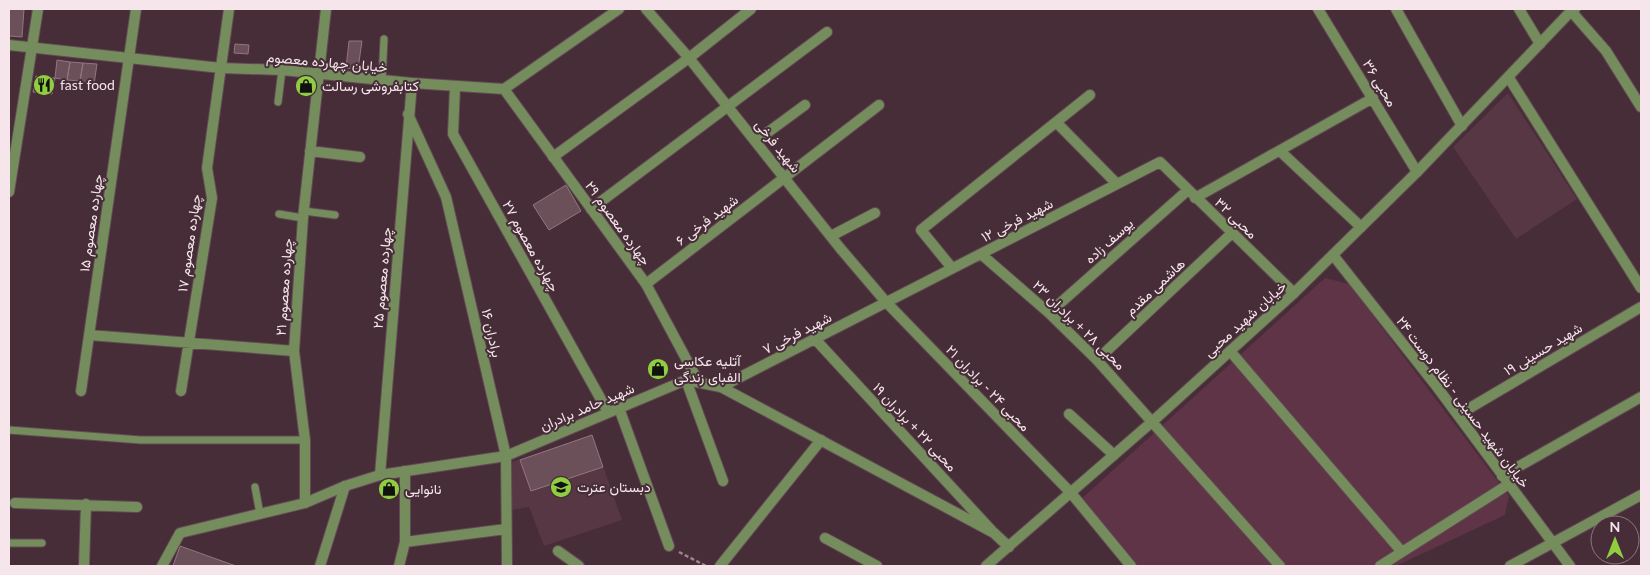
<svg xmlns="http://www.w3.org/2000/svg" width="1650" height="575" font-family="Lato,Vazirmatn,sans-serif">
<rect width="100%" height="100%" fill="#462d37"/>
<path fill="#563743" d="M1508,93L1577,199L1516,239L1453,147Z
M592,435L622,520L544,546L529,507L512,510V462Z"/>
<path fill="#5e3446" d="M1325,278L1349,284L1509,496L1505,515L1396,566H1138L1079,501Z"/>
<path fill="#6b505a" stroke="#937580" d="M9,9H24L22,37L9,36Z
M349,41H362L358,69L346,68Z
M235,44L249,45L248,54L234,53Z
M57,60L70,62L67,80L55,78Z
M70,62L83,63L80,81L67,80Z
M83,63L97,64L94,84L80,81Z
M36,76L55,78L52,94L33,92Z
M566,185L581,211L549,230L533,205Z
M592,435L603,467L531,491L520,460Z
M180,546L236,566H173Z"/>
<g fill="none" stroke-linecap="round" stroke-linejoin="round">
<g stroke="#624a54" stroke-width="9">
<path id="service" d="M382,80L384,39
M278,102L282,70
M304,211L335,215
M279,214L303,218
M9,430L141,440H305
M255,487L260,514
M9,543H42"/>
</g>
<g stroke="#624a54" stroke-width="12">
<path id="minor" d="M1318,9L1417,172
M1396,9L1462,126
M1519,9L1540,44
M1575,9L1571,11L1606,51L1641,107
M1509,78L1641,288
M455,87L453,134L608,412
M408,114L446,197L506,456L507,566
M1056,122L1117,184
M756,141L805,105
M310,151L360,157
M1280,151L1361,227
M553,157L689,58L751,9
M9,192L38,9
M1195,198L1373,98
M591,209L827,32
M831,236L875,213
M981,254L1049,313L1097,360L1280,566
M952,268L921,230L1090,95
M646,284L879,105
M1049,313L1188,190
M89,335L294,351
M815,339L992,531
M1230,351L1402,552
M1097,360L1231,234
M686,380L723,481
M721,387L1160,162L1294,293
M81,391L136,9
M181,391L212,198L207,168L229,9
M619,408L669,546
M1069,414L1114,455
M1458,415L1641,307
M380,475L412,83
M1502,476L1641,397
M1071,493L1131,566
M15,503L137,507
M305,503V440L294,351L303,218L326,9
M825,538L877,566
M405,542L506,529
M558,551L579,566
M84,566L86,504
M320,566L345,486
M399,566L405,542V471
M720,566L821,440
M1380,566L1509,484
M1510,566L1641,495"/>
</g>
<g stroke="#624a54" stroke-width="12">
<path id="tertiary" d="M646,9L689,58L840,248L886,302L1071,493
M9,45L221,68L282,70L412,83L504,89L619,9
M504,89L646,284L698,381
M1333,255L1437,387L1570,566
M162,566L180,533L305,503L345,486L380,475L506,456L686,380L721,387L994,533L1009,547
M986,566L1153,421L1294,293L1417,172L1573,9"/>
</g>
<path stroke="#9b868e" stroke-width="2.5" stroke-dasharray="4 2.5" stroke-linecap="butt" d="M679,552L706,566"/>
<use href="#service" stroke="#758c5d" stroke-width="7"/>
<use href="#minor" stroke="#758c5d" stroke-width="10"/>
<use href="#tertiary" stroke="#758c5d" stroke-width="10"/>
</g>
<defs>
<g id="restaurant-disc" transform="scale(1.125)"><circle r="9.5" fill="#90cd40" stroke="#462d37"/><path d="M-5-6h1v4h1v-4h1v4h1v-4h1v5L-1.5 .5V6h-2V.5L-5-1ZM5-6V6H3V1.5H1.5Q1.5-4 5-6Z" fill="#111"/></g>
<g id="shop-disc" transform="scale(1.125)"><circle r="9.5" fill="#90cd40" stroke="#462d37"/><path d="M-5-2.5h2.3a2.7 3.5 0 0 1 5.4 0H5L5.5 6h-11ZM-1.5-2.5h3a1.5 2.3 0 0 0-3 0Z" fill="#111"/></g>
<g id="school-disc" transform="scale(1.125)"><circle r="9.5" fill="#90cd40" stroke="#462d37"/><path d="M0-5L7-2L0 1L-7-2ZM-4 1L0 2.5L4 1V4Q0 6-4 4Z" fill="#111"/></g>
</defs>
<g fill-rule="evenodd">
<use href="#restaurant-disc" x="44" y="85"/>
<use href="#shop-disc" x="306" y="86"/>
<use href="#shop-disc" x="658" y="369"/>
<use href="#school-disc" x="561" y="487"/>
<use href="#shop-disc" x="389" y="489"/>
</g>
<g text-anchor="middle" stroke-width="4" stroke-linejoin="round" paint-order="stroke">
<g font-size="14" fill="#f6e5eb" stroke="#462d37">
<text transform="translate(327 62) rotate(5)" y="5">خیابان چهارده معصوم</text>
<text transform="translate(1380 83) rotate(59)" y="5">محبی ۳۶</text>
<text transform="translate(778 146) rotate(51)" y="5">شهید فرخی</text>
<text transform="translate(1236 218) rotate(44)" y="5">محبی ۳۲</text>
<text transform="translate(707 220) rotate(-37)" y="5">شهید فرخی ۶</text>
<text transform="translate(1017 220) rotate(-27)" y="5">شهید فرخی ۱۲</text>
<text transform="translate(91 223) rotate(-82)" y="5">چهارده معصوم ۱۵</text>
<text transform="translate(618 223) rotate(54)" y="5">چهارده معصوم ۲۹</text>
<text transform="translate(1109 241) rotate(-42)" y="5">یوسف زاده</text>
<text transform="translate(189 243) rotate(-82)" y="5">چهارده معصوم ۱۷</text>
<text transform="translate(531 246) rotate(61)" y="5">چهارده معصوم ۲۷</text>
<text transform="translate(382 278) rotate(-85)" y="5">چهارده معصوم ۲۵</text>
<text transform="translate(284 287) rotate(-86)" y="5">چهارده معصوم ۲۱</text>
<text transform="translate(1155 287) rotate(-43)" y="5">هاشمی مقدم</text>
<text transform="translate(1245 319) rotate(-42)" y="5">خیابان شهید محبی</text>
<text transform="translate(1079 325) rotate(44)" y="5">محبی ۲۸ + برادران ۲۳</text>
<text transform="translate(492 333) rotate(77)" y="5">برادران ۱۶</text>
<text transform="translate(797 333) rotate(-27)" y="5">شهید فرخی ۷</text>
<text transform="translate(1543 349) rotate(-31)" y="5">شهید حسینی ۱۹</text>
<text transform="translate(988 388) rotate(46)" y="5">محبی ۲۴ - برادران ۲۱</text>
<text transform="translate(1463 402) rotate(53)" y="5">خیابان شهید حسینی - نظام دوست ۲۴</text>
<text transform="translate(587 407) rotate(-23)" y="5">شهید حامد برادران</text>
<text transform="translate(915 427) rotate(47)" y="5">محبی ۲۲ + برادران ۱۹</text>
</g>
<g font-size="14" fill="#f6e5eb" stroke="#462d37" text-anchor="start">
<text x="60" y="90">fast food</text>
<text x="322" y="91">کتابفروشی رسالت</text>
<text x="674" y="366">آتلیه عکاسی<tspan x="674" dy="16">الفبای زندگی</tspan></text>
<text x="577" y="492">دبستان عترت</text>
<text x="405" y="494">نانوایی</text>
</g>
</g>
<rect width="1650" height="575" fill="none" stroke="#f6e5eb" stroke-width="20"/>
<g transform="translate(1615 540)"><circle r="24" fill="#462d37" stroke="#8c777f"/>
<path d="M0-4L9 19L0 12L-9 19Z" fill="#90cd40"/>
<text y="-8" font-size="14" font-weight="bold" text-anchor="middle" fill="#f6e5eb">N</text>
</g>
</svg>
